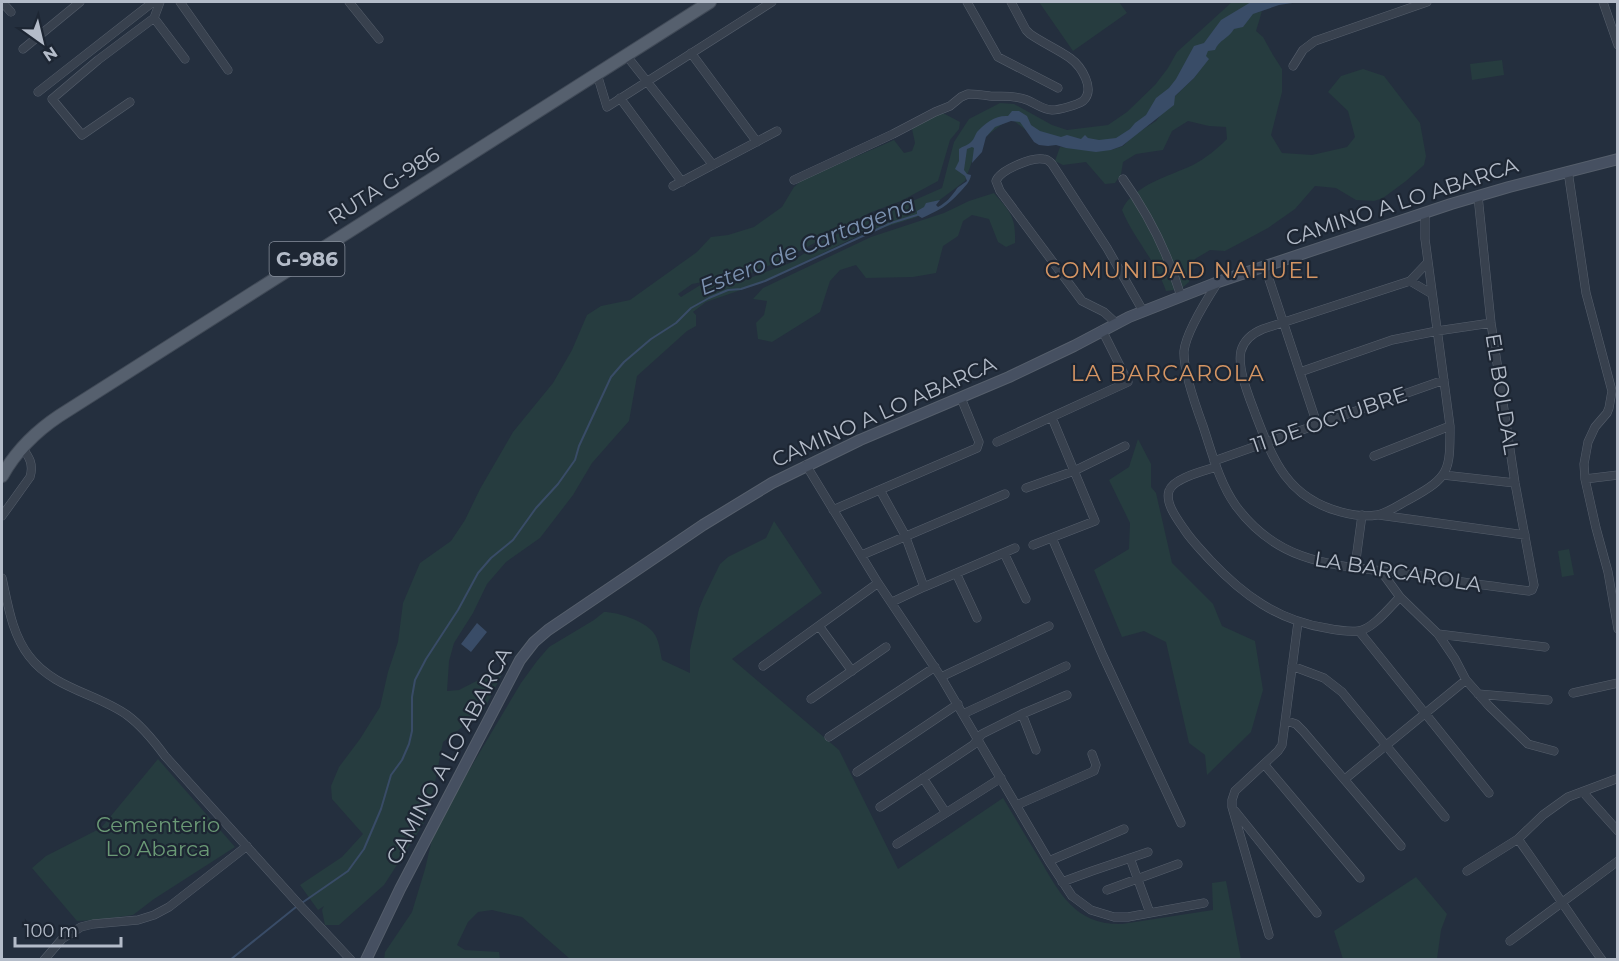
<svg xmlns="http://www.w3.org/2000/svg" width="1619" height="961" font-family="Montserrat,sans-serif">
<rect width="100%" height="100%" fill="#242f3e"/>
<path fill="#263c3f" d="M1039,2H1119L1127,13L1073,51Z
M1232,2H1271L1256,13L1262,11L1256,31L1263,37L1273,55L1282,69V92L1271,135L1282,153L1312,155L1347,147L1355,137L1348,111L1328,92L1341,76L1363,69L1384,76L1420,123L1426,156L1424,165L1406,181L1383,198L1374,201L1356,200L1336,188L1315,186L1295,209L1268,228L1225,251L1210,250L1195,259L1189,282L1181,289L1166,291C1156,261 1134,239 1122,210C1133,185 1170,176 1193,165C1206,158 1217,149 1227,139L1226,127L1209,126L1188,121L1172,131L1163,150L1136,154L1123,162L1121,174L1115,183L1105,184L1086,162L1063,165L1055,161L1060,147L1111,150L1123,146L1134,135L1156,121L1175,96L1194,78L1208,59L1153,115L1114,141L1039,140L1014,121H1006L979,142L965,181L917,217L860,235L761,283L706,302L693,312L696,315V326L687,331L637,376L629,421L592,463L573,495L540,538L506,562L487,584L473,613L454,643L449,661L447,691L459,690L506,666L484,710L443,742L434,787L424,823L384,885L339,925H325L322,910L324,906L318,910L300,885L342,857L363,834L332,799L331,786L339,767L360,739L380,707L388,672L398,642L403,603L420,563L451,541L465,520L480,489L513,432L553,383L572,350L587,315L601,306L630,300L697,252L711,237L728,235L754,227L782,207L794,187L802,180L894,140L904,153L912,151L915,143L912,129L941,112L960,122L959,129L950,140L938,181L901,201L869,213L787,258L734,280H713L692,284L678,294L681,297L702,284L721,285L736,283L790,263L824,240L942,188L954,142L969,119L1000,103L1014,104L1052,125L1067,130L1108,125L1127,112L1155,85L1168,68L1177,52Z
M1502,60L1504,75L1472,80L1470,64Z
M994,193C1010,212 1016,216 1015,243L1006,247L998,242L989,219L972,215L963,221L958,236L943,246L936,273L913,277L866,278L856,265L840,270L830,281L820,312L772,342L758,339L756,323L764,315L767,301L753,299L763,288L871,237L944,213L969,201Z
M1138,439L1151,464V487L1156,493L1172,563L1213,604L1222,626L1255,641L1263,690L1251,732L1207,775L1205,755L1189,743L1166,642L1144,631L1122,637L1094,570L1129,549L1130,523L1109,480L1129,467Z
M774,521L822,593L732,659L839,750L898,869L1003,798C1015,818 1027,838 1039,858C1060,894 1075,925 1122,924L1213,910L1212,883L1226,881L1241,959H570L522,917L492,910L478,912L468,922L457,945L465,950L499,952L500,959L384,960L385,952L412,912L425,869L433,835L443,814L521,683L537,661L549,647L594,620L604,612C618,612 644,621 653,632C659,639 660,651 662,660L690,673V650L699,609L703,599L720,564L728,557L766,538Z
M1569,549L1574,575L1562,577L1558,551Z
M158,759L235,847L154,899L133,915L98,920L77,921L32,868L46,856L101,828Z
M1416,877L1447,914L1441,930L1437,959H1343L1334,931Z"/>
<path fill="#394c67" d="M1251,2H1299L1279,5L1253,14L1243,27L1234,29C1229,38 1219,40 1215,50L1208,51L1206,56L1209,59L1194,78L1175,96L1174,105L1122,146L1111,150L1096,152L1066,148L1056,145L1048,146L1039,145L1034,142L1020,122L1011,121L995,127L986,137L982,152L972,163L974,148L972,147L967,149L964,170L967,174L971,175C970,182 966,185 961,191C946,207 941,209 922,218L917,215V211L924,207L926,203L940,200L936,205L938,207C947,202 950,198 956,190C958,186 964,184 967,181L965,176L955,169L959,161V149C963,146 969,145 972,141C974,139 975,135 977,132C985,123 996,115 1008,116L1012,111H1019L1027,116L1031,125L1040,131L1061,137L1067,135L1081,139L1085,135L1088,138L1099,140L1116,138L1130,129L1135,123L1146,115L1156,98L1169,88L1176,79L1194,46L1204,43L1221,20Z
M477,623L487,632L471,652L461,644Z"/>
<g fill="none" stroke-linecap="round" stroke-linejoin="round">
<path stroke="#394c67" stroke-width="2" d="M230,960L296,907L348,871L364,849L381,809L391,775L402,760L409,744L412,731V697L415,680L426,659L458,610L478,573L491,558L513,540L536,508L558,484L575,460L579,446L611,377L624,362L651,339L676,323L691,308L709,298L728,290L741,289L765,281L891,223L917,215"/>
<g stroke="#565f6c" stroke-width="9">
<path id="street" d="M2,2L11,12
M180,2L228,70
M349,2L379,39
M967,2L998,57L1058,88
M1603,2L1618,45
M154,18L185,59
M23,49L80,2
M691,53L757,142
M626,55L713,165
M1293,66L1303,50L1315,41L1427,2
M597,74L607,107L772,2
M38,92L153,2
M620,98L682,182
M130,102L82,135L52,99L98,60L154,18L160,2
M1568,171L1586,293L1612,391L1609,408L1607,413L1595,427L1588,442L1584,464L1585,479L1596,528L1608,572L1618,629
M1123,179C1149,215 1168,254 1181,296
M794,180L893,134L935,112L950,106L961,97L968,94C975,94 983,95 990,96C1003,97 1015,95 1027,100C1035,103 1043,110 1052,110C1059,110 1077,105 1083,101C1096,89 1081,66 1070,58C1057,49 1043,43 1030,34L1026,30L1011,2
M673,186L777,131
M1425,213V239L1450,426C1450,471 1450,477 1410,499C1400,504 1388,513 1377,515C1365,517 1352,515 1341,512C1287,498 1273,460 1255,413C1249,397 1237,368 1241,351C1244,340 1253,333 1263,329L1410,281L1428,262
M1265,267L1317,424
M1410,281L1432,294
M1218,282C1207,299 1186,332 1184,351C1183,370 1196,407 1203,426C1212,453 1219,482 1236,506C1281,567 1339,565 1407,574C1448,580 1488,586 1529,591L1532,590L1534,585L1515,483L1491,323L1478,196
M1116,323L1104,312L1082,301L1000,191L996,181C1000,170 1032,157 1043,159C1048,159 1049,161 1052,164L1107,248L1143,311
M1300,372L1392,340L1437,331L1491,323
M997,442L1128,382L1102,330
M1374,456L1450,426
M1214,461L1444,380
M806,465L878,583L941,677L1049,861L1072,896L1091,910L1114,917H1128L1204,903
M1216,467C1204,471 1173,478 1169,491C1165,503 1177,519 1184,529C1191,540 1201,550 1210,560C1243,595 1277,620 1326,628C1336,630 1348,632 1358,631C1372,630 1390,607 1400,597
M1443,475L1515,483
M1585,479L1618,475
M1026,488L1074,471L1125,446
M880,490L905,535L924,587
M833,510L977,448L979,442L961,398
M1379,515L1525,535
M2,516L30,477C34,464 29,457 22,447
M1052,538L1103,656L1181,823
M1033,545L1095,521L1052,418
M1004,553L1026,599
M862,555L1005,494
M1355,567L1362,515
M1381,571L1400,597L1438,634L1455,659L1466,680L1489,706L1528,744L1554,751
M956,573L977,618
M2,578C8,605 12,634 29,656C54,689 96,693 127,715C142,726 154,741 165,756L295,900L351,960
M892,602L924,587L1015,548
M819,626L852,671
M1359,631L1489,793
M1438,634L1545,647
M763,666L878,583
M1292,666L1324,678L1342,692L1445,817
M941,677L1049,626
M1573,693L1618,683
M1478,694L1548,700
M811,699L886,647
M963,714L1066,666
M1022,714L1036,750
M1287,721L1296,724L1303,731L1401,846
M829,737L935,667
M1264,764L1360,878
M857,772L958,704
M923,778L946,813
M1345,779L1466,680
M1583,792L1618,831
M1017,805L1094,771L1096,765L1092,754
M880,807L973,745L982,734L1022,714L1067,695
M1235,811L1317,913
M1518,839C1547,879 1573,920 1602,960
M897,844L1001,778
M1130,858L1150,913
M1049,861L1124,829
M1467,871L1518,839L1543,815L1568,797L1616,779
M1062,882L1092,871L1148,852
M1107,890L1178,864
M1269,935L1232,807V800L1235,791L1278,751L1282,745L1298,622
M1510,941L1618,861
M44,960L62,939L81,927L93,924L138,920L154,915L169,907L247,846"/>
</g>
<g stroke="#565f6c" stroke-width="12">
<path id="secondary" d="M366,960L400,889L520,660L534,642L548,630L703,525L772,483L860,440L1009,377L1074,346L1129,317L1218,282L1451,204L1509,187L1618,159"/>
</g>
<g stroke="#414a57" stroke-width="14">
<path id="primary" d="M2,476C16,451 35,432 59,416L710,2"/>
</g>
<use href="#street" stroke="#38414e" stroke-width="8"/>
<use href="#secondary" stroke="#465061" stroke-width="10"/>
<use href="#primary" stroke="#56606e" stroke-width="12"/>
</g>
<g text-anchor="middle" stroke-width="4.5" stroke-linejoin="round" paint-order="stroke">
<rect fill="#1d2633" stroke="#878f9c" stroke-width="1.5" x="269.5" y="242" width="75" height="34" rx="4.5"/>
<g font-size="20" font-weight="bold" fill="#b4bcc9">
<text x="307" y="266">G-986</text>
</g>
<g font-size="21" fill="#b4bcc9" stroke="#1d2633">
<text transform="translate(384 186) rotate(-32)" y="7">RUTA G-986</text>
<text transform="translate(1402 202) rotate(-18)" y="7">CAMINO A LO ABARCA</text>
<text transform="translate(1502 394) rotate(81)" y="7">EL BOLDAL</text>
<text transform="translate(884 412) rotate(-24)" y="7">CAMINO A LO ABARCA</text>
<text transform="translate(1329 420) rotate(-19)" y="7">11 DE OCTUBRE</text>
<text transform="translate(1398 572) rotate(9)" y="7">LA BARCAROLA</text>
<text transform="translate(449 756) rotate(-62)" y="7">CAMINO A LO ABARCA</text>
</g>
<g font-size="21" fill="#6b9a76" stroke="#1d2633">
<text x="158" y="832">Cementerio<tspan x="158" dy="24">Lo Abarca</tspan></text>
</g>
<g font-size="22" font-style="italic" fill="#7c92b1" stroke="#1d2633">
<text transform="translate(807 245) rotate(-22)" y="8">Estero de Cartagena</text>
</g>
<g font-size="22" letter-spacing="1.5" fill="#d59563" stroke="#1d2633">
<text x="1182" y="278">COMUNIDAD NAHUEL</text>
<text x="1168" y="381">LA BARCAROLA</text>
</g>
</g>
<rect width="1619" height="961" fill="none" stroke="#b4bcc9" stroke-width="6"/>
<g transform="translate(42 42) rotate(146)" stroke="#1d2633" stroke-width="4.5" paint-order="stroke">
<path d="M0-4.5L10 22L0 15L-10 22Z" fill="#b4bcc9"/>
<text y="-9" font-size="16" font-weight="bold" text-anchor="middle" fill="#b4bcc9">N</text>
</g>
<path d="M15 937v9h106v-9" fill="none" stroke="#b4bcc9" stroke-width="3"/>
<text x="24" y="937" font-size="18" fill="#b4bcc9" stroke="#1d2633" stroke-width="4.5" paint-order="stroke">100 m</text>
</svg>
